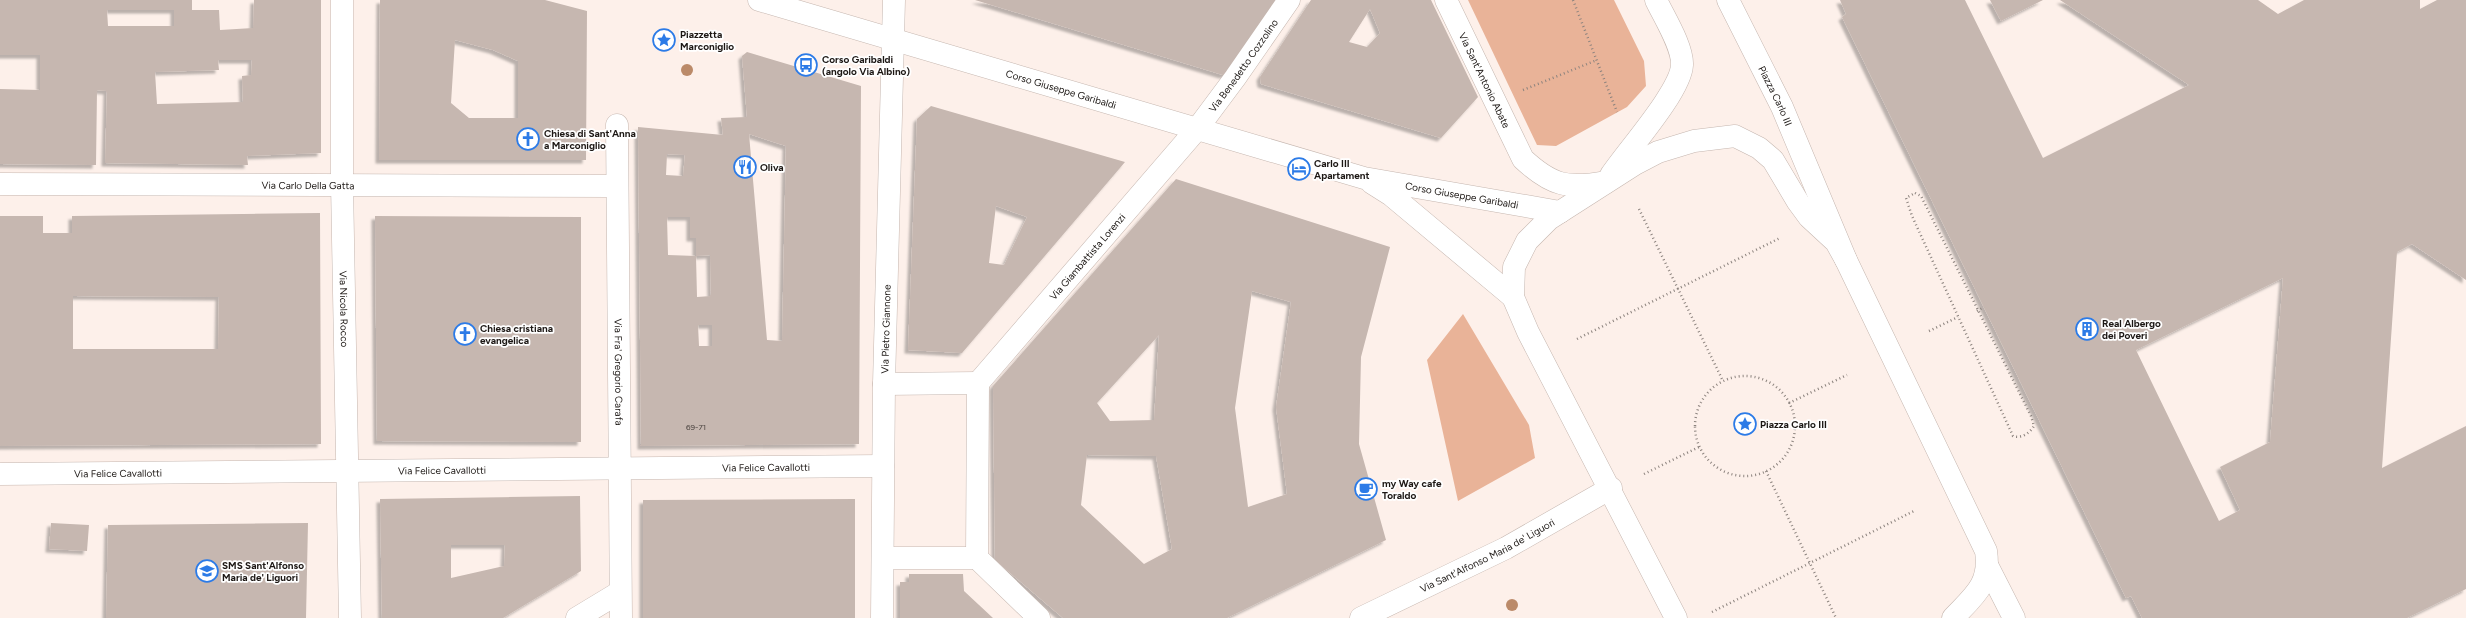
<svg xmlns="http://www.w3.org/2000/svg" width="2466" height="618" font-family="Figtree,sans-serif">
<defs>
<filter id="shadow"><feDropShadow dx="-3.5" dy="3.5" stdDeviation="1" flood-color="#0004"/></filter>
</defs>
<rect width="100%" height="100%" fill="#fdf0ea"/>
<path fill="#e9b398" d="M1468,0H1614L1644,61L1646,86L1627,107L1556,146L1537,145Z
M1463,314L1529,425L1535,458L1458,501L1427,360Z"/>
<path fill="#c6b7b0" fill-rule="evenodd" filter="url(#shadow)" d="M0,0H192V10H219L220,30L253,28L254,0H321V153L247,156L248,165L105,163L107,91L97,90L96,165L0,164V89L40,90V55H0ZM107,10H174V26H108ZM218,60H252L251,75L242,76L243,102L157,104L155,72L219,70Z
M380,0H545L587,11L586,160H379ZM455,40L493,50L518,61V118H469L451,103Z
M975,0H1280L1232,72L1223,75Z
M1311,0H1431L1478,97L1441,138L1261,84L1260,77ZM1370,9L1380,33L1367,47L1349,42Z
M1840,0H1965L2043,158L2189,85L2060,0H2258L2278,14L2304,0H2420V9L2437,0H2466V280L2412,244L2397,252L2382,468L2466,426V589L2407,618H2142L2131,596L2126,598L1842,17L1846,14ZM2283,278L2270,442L2220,467L2240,510L2219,521L2136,350Z
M1990,0H2043L2001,21Z
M747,52L861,86L859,444L641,446L638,127L723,135L721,118L747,117L742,56ZM749,134L786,146L782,341L767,340ZM667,154L685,155L683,176L666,175ZM667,217H690V238H696V256L710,255L711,296L697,297L696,256L668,255ZM698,325H712V346H699Z
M931,106L1125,162L962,353L908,350L917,119ZM996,206L1027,217L1004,265L989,263Z
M1176,179L1390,247L1361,357L1359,444L1386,540L1227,618H1063L995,560L993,386ZM1252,291L1291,302L1276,407L1287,494L1248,507L1235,408ZM1159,335L1154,420L1110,421L1097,403ZM1087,455L1156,456L1172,549L1144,564L1081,505Z
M320,213L321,444L0,446V216H43V233H72V216ZM73,296L219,297L218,349H73Z
M375,216L581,217V442L377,441Z
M580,496L581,571L503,618H382L380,499ZM451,545H505L504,566L451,578Z
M855,499V618H643V500Z
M51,523L89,525L87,551L49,549Z
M308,523L306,618H106L108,525Z
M909,574H963L964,591L993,618H900V582H909Z"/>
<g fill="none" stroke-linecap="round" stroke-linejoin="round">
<g stroke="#c5b6af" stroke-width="23">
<g id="street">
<path id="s1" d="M342,0V184L350,618"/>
<path id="s2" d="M1446,0L1523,159C1552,186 1568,189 1606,182"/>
<path id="s3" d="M617,125L621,618"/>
<path id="s4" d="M0,184L616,186"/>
<path id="s5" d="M978,383L1197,129L1235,78L1289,0"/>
<path id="s6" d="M0,474L883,466"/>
<path d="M883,558H977L978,383L884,384"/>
<path d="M977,558L1039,618"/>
<path d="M577,618L620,592"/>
<path id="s7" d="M882,618L884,384L894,0"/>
<path id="s8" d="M1361,618L1506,548L1611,488"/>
</g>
</g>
<g stroke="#c5b6af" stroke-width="23">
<g id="secondary">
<path id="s9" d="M759,0L1364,178L1560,212"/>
<path d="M1372,183L1391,195L1513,297"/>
<path d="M1988,567L2014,618"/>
</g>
</g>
<g stroke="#c5b6af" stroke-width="23">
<g id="primary">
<path id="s10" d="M1728,0L1782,107L1846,260L1986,551C1991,584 1974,596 1953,618"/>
<path d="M1611,175C1627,151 1681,91 1682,65C1683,47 1664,17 1656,0"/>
<path d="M1676,618L1528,332L1513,297L1514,267L1527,241L1549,219L1635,164L1658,152L1694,141L1735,136L1759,148L1773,160L1798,202L1809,217L1836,242L1846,260"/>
</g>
</g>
<path stroke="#8c837e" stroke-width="2.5" stroke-dasharray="1 3" stroke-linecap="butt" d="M1573,0L1617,112
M1523,90L1597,60
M1915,193L1921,196L2031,416L2034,426C2030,433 2021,439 2013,436L1912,216L1906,198Z
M1639,209L1723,381
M1977,311L1984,307
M1929,331L1958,317
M1577,339L1780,238
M1695 426a50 50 0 1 1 100 0a50 50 0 1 1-100 0Z
M1789,403L1847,375
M1766,471L1836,618
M1644,474L1699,447
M1712,612L1914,511"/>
<use href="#street" stroke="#fff" stroke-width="22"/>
<use href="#secondary" stroke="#fff" stroke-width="22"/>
<use href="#primary" stroke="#fff" stroke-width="22"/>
</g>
<g fill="#bb8a69">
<circle cx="687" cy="70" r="6"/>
<circle cx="1512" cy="605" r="6"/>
</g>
<defs>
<g id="sight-ring" transform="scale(1.15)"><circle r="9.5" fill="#fff" stroke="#2c7be7" stroke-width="1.5"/><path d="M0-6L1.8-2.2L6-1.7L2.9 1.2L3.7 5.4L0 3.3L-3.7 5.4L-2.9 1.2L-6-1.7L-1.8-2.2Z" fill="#2c7be7"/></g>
<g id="bus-ring" transform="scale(1.15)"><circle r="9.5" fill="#fff" stroke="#2c7be7" stroke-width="1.5"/><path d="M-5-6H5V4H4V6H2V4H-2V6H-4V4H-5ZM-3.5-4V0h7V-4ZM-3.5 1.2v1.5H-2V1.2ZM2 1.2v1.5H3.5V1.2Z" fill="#2c7be7"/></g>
<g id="church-ring" transform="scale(1.15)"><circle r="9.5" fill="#fff" stroke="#2c7be7" stroke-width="1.5"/><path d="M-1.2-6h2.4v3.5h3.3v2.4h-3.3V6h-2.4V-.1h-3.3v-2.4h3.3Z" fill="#2c7be7"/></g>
<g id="restaurant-ring" transform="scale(1.15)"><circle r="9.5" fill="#fff" stroke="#2c7be7" stroke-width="1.5"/><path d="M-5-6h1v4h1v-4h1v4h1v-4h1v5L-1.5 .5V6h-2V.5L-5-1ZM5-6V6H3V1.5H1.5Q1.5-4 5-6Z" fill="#2c7be7"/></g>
<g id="hotel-ring" transform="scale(1.15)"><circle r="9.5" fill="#fff" stroke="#2c7be7" stroke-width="1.5"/><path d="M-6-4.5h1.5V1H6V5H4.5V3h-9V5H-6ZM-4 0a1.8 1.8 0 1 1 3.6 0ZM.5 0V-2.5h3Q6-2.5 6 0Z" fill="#2c7be7"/></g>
<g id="building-ring" transform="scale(1.15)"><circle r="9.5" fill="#fff" stroke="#2c7be7" stroke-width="1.5"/><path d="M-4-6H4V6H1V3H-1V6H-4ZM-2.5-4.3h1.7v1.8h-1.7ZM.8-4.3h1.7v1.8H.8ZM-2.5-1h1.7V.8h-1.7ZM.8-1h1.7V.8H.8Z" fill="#2c7be7"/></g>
<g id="cafe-ring" transform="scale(1.15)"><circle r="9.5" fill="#fff" stroke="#2c7be7" stroke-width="1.5"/><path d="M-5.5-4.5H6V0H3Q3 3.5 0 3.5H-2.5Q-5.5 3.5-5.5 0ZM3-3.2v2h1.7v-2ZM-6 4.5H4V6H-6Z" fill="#2c7be7"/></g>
<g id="school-ring" transform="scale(1.15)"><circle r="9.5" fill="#fff" stroke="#2c7be7" stroke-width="1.5"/><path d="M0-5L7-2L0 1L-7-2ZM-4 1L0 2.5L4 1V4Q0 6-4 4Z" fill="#2c7be7"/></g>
</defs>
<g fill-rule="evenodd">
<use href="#sight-ring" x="664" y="40"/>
<use href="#bus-ring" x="806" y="65"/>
<use href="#church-ring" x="528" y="139"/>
<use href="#restaurant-ring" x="745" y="167"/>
<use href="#hotel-ring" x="1299" y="169"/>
<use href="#building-ring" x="2087" y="329"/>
<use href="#church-ring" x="465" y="334"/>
<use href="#sight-ring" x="1745" y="424"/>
<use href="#cafe-ring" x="1366" y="489"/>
<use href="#school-ring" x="207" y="571"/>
</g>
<g text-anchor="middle" stroke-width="3.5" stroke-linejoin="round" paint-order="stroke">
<g font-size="8" fill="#463f3b">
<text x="696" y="430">69-71</text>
</g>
<g font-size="10" font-weight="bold" fill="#1c1714" stroke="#fff" text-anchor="start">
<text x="680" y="38">Piazzetta<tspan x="680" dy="12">Marconiglio</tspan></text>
<text x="822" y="63">Corso Garibaldi<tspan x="822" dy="12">(angolo Via Albino)</tspan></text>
<text x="544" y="137">Chiesa di Sant'Anna<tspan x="544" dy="12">a Marconiglio</tspan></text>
<text x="1314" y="167">Carlo III<tspan x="1314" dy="12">Apartament</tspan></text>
<text x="760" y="171">Oliva</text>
<text x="2102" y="327">Real Albergo<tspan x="2102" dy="12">dei Poveri</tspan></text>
<text x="480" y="332">Chiesa cristiana<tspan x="480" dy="12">evangelica</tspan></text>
<text x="1760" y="428">Piazza Carlo III</text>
<text x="1382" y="487">my Way cafe<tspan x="1382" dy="12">Toraldo</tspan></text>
<text x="222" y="569">SMS Sant'Alfonso<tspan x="222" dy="12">Maria de' Liguori</tspan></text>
</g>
<g font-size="10" fill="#1c1714" stroke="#fff">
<text dy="4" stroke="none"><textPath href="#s5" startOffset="414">Via Benedetto Cozzolino</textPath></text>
<text dy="4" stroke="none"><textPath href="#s2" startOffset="89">Via Sant'Antonio Abate</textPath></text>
<text dy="4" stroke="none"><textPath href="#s9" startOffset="315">Corso Giuseppe Garibaldi</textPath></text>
<text dy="4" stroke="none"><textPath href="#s10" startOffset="107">Piazza Carlo III</textPath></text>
<text dy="4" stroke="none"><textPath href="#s4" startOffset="308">Via Carlo Della Gatta</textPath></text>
<text dy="4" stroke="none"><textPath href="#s9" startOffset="730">Corso Giuseppe Garibaldi</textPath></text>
<text dy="4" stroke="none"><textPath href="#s5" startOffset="167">Via Giambattista Lorenzi</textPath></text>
<text dy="4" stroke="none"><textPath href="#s1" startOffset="309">Via Nicola Rocco</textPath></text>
<text dy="4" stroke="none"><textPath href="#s7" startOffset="289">Via Pietro Giannone</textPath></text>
<text dy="4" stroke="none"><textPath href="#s3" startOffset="247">Via Fra' Gregorio Carafa</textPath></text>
<text dy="4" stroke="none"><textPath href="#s6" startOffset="766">Via Felice Cavallotti</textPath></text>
<text dy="4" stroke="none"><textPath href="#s6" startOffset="442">Via Felice Cavallotti</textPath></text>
<text dy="4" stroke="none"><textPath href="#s6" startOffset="118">Via Felice Cavallotti</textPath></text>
<text dy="4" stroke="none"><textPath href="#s8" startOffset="141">Via Sant'Alfonso Maria de' Liguori</textPath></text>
</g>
</g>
</svg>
